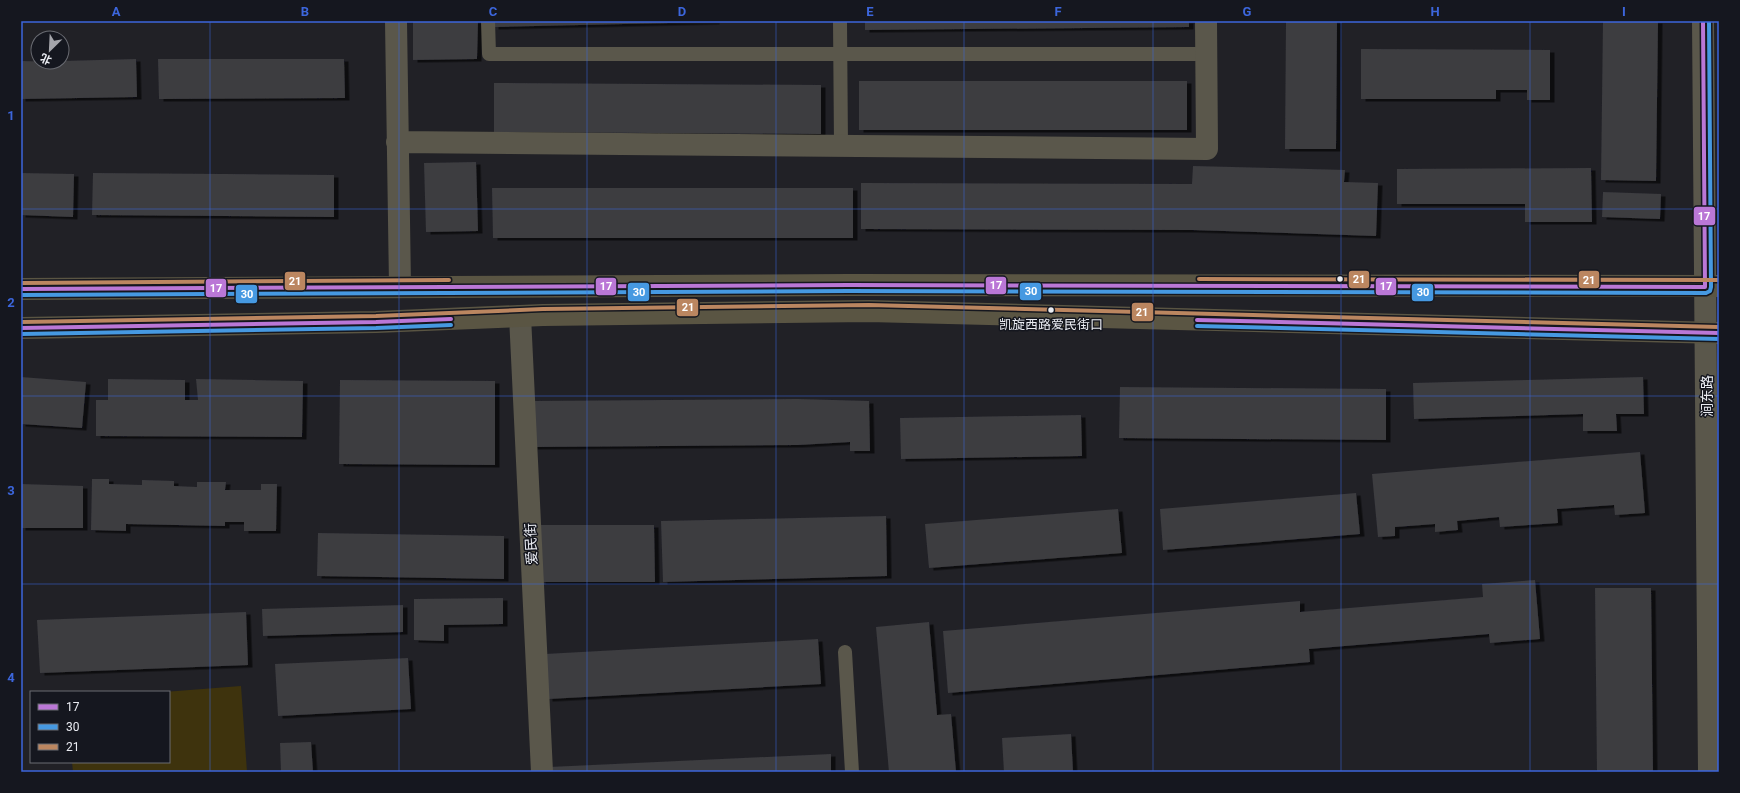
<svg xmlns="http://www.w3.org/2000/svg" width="1740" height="793" font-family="Roboto,'Noto Sans SC',sans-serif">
<defs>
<filter id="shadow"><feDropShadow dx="4.5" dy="2.5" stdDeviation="0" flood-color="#0009"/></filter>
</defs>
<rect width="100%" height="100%" fill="#212126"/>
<path fill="#3e330d" d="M241,686L247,772H73L72,762H169V692H164Z"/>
<path fill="#3c3c40" filter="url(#shadow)" d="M413,21H478L477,59L413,60Z
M494,21H715V22L494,27Z
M865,21H1189V27L865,30Z
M1286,21H1337L1336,149H1285Z
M1603,21H1658L1656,181L1601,180Z
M1361,49L1550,50V100H1527V90H1496V99H1361Z
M136,59L137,97L21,99V61L62,62V61Z
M158,59H344L345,98L159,99Z
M859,81H1187V130H859Z
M494,83L821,85V134L494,132Z
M476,162L478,231L426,232L424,163Z
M1193,166L1345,170L1344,182L1378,183L1376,236L1192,230L861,229V183L1192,184Z
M1591,168L1592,222H1525V204H1397V169Z
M21,173L74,174L73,217L21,215Z
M93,173L334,175V217L92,215Z
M492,188H853V238H493Z
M1603,192L1661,194L1660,219L1602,217Z
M21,377L86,382L82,428L21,424Z
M1643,377L1644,414H1616L1617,431H1583V414L1414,419L1413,383Z
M108,379L185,380V400H198L196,379L303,381L302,437L96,436V400H108Z
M340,380L495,381V465L339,464Z
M1120,387L1386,389V440L1119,438Z
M798,399L869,401L870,451H850V442L798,445L533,447V401Z
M1081,415L1082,456L901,459L900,418Z
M1640,452L1645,513L1615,515L1614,505L1557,509L1558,523L1500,527L1499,517L1457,521L1458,530L1435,532V524L1395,527V536L1378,537L1372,474Z
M92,479H109V484L142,485V480L174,481V486L197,487V482H226L225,490H261V484H277L276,531H244V522H225V526L126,524V531L91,530Z
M21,484L83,486V528H21Z
M1356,493L1360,534L1163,550L1160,509Z
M1118,509L1122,553L929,568L925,524Z
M886,516L887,576L663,582L661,521Z
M541,525H654L655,582H541Z
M318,533L504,536V579L317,576Z
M1535,580L1540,639L1490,643L1489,634L1309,649L1310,662L948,693L943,631L1300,601V612L1483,597L1482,584Z
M1595,588H1651L1653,772H1597Z
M503,598V624L444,625V641L414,640V599Z
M403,605V632L263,636L262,609Z
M246,612L248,665L40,673L37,620Z
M929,622L937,715L951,714L956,772H889L876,627Z
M818,639L821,684L548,699L545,654Z
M408,658L411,709L278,716L275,664Z
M1071,734L1073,772H1004L1002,738Z
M311,742L313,772H281L280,743Z
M831,754V772H549V767Z"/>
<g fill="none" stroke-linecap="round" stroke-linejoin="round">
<path stroke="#5a574b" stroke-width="14" d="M488,21L489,54H1206
M840,21L841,146
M845,652L852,772"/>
<path stroke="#5a574b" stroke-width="22" d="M396,21L400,286
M397,142L1207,149L1206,21
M520,316L542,772"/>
<path stroke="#5a574b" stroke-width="22" d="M1703,21L1709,772"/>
<path stroke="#5a5543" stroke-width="22" d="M21,289L849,285L1719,286
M21,328L376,322L543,315L869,311L1719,333"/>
<g stroke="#15171f" stroke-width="7">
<path id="bus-1" d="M21,289L849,285L1705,287L1703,21
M1197,320L1719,333
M21,328L376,322L451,319"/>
</g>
<g stroke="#15171f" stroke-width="7">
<path id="bus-2" d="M21,295L849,291L1706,293L1710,291L1711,287L1709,21
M1197,326L1719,339
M21,334L376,328L451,325"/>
</g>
<g stroke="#15171f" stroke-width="7">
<path id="bus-3" d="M1199,279L1719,280
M21,283L449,280
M21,322L376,316L543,309L869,305L1719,327"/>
</g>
<use href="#bus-1" stroke="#ba77d6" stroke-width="4"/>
<use href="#bus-2" stroke="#4699e1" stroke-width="4"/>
<use href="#bus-3" stroke="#bb8660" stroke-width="4"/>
</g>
<path fill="none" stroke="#3c66dc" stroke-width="1" stroke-opacity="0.55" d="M210,21V772M399,21V772M587,21V772M776,21V772M964,21V772M1153,21V772M1341,21V772M1530,21V772M21,209H1719M21,396H1719M21,584H1719"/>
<g fill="#eaecf2" stroke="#15171f" stroke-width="1.5">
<circle cx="1340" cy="279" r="3.5"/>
<circle cx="1051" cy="310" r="3.5"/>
</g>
<g text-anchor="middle" stroke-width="3" stroke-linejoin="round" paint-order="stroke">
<g font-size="13" fill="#eaecf2" stroke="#15171f">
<text x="1051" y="329">凯旋西路爱民街口</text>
</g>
<g font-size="14" fill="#eaecf2" stroke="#15171f">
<text transform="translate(1707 396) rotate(-90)" y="5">涧东路</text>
<text transform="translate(531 544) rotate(-93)" y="5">爱民街</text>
</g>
</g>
<g stroke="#15171f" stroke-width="1.5">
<rect x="1693" y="206" width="23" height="20" rx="4" fill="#ba77d6"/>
<rect x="1348" y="270" width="22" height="19" rx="4" fill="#bb8660"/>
<rect x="1578" y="270" width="22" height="19" rx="4" fill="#bb8660"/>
<rect x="284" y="271" width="22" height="20" rx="4" fill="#bb8660"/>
<rect x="985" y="276" width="22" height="19" rx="4" fill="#ba77d6"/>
<rect x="595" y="277" width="22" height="19" rx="4" fill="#ba77d6"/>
<rect x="1375" y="277" width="22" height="19" rx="4" fill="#ba77d6"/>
<rect x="205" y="278" width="22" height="20" rx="4" fill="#ba77d6"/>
<rect x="1019" y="282" width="23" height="19" rx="4" fill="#4699e1"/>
<rect x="627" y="282" width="23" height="20" rx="4" fill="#4699e1"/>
<rect x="1411" y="283" width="23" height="19" rx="4" fill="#4699e1"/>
<rect x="235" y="284" width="23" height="20" rx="4" fill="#4699e1"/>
<rect x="676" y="298" width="23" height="19" rx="4" fill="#bb8660"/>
<rect x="1131" y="302" width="23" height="20" rx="4" fill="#bb8660"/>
</g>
<g font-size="11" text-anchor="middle" font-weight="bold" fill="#fff">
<text x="1704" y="220">17</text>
<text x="1359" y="283">21</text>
<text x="1589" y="284">21</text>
<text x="295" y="285">21</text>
<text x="996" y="289">17</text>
<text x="606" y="290">17</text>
<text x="1386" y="290">17</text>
<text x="216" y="292">17</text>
<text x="1031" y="295">30</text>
<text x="639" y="296">30</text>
<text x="1423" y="296">30</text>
<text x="247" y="298">30</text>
<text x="688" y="311">21</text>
<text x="1142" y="316">21</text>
</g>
<rect width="1740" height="793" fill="none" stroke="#15171f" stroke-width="44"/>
<rect x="30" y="691" width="140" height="72" fill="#15171f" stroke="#6a6c73"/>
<rect x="38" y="704" width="20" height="6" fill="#ba77d6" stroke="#6a6c73"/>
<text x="66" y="711" font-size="12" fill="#eaecf2">17</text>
<rect x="38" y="724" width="20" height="6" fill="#4699e1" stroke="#6a6c73"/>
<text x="66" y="731" font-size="12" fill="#eaecf2">30</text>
<rect x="38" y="744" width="20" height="6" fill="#bb8660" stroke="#6a6c73"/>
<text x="66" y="751" font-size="12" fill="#eaecf2">21</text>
<g transform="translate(50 50) rotate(204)"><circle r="19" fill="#15171f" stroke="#6a6c73"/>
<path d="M0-3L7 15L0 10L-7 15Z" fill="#a4a5ab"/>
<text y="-6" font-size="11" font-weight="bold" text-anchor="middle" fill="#eaecf2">北</text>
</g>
<rect x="22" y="22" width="1696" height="749" fill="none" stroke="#3c66dc" stroke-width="1.5"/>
<g font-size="13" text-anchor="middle" font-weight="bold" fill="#3c66dc">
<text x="116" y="16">A</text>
<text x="305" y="16">B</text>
<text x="493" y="16">C</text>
<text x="682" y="16">D</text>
<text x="870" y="16">E</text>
<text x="1058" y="16">F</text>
<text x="1247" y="16">G</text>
<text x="1435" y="16">H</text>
<text x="1624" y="16">I</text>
<text x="11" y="120">1</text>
<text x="11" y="307">2</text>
<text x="11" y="495">3</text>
<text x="11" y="682">4</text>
</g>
</svg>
